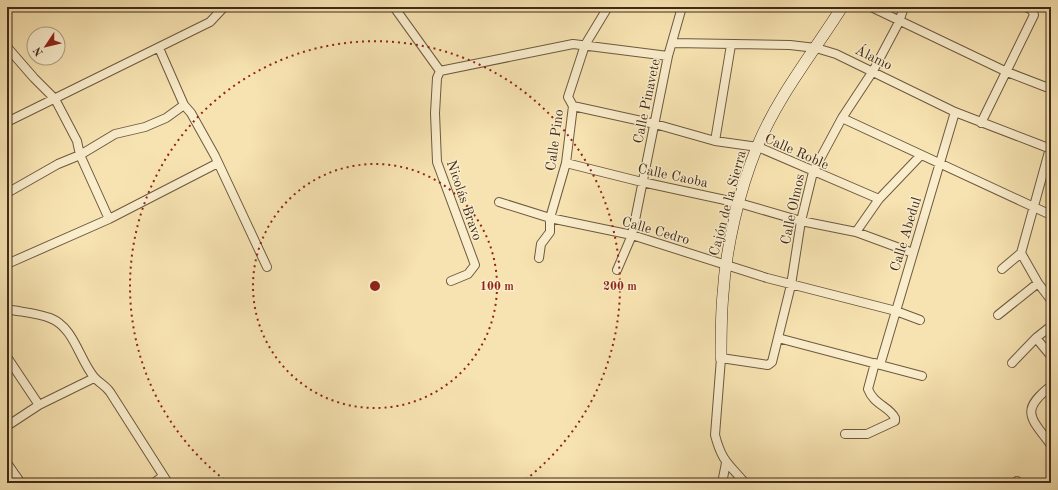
<svg xmlns="http://www.w3.org/2000/svg" width="1058" height="490" font-family="'Old Standard TT',serif">
<rect width="100%" height="100%" fill="#f7e3b1"/>
<filter id="stains"><feTurbulence type="fractalNoise" baseFrequency=".005" numOctaves="4"/><feColorMatrix values="0 0 0 0 .2 0 0 0 0 .09 0 0 0 0 .02 0 0 0 .5 -.17"/></filter>
<radialGradient id="worn" r=".72"><stop offset=".6" stop-color="#630" stop-opacity="0"/><stop offset="1" stop-color="#630" stop-opacity=".3"/></radialGradient>
<g fill="none" stroke-linecap="round" stroke-linejoin="round">
<g stroke="#6d5940" stroke-width="10">
<path id="street" d="M394,7L440,71
M871,7L1007,72L1046,87L1051,86
M673,43L790,45L816,48L836,54L955,112L1051,149
M7,47L34,78L55,99L77,141L80,155L109,219
M159,48L184,105L191,113L215,156L267,267
M440,71L573,44L668,56
M440,71L437,78L435,113L437,162L475,265L468,274L451,281
M573,106L655,124L715,141L758,147L879,199
M842,118L1051,215
M7,122L210,22L224,7
M981,123L1034,15L1032,10L1026,7
M715,141L731,45
M566,163L642,182L739,203L801,221L856,232L913,253
M7,193L58,164L80,155L115,134L145,127L166,118L184,105
M499,202L550,218L632,235L767,278L896,311L920,320
M856,232L879,199L921,155
M1021,253L1050,148
M1021,253L1038,283L1051,300
M539,258L541,244L550,232V218L566,163L573,106L568,97L585,45L608,7
M7,264L109,219L218,163
M1002,269L1021,253
M617,270L632,235L668,56L682,7
M7,309C21,312 37,313 50,318C74,327 79,359 94,377C99,383 105,385 110,392L168,483
M998,315L1038,283
M778,338L922,376
M1036,338L1051,326
M7,357L39,405
M1012,363L1036,338L1051,356
M880,365L955,112
M1051,386C1019,411 1031,418 1051,445
M7,426L39,405L94,378
M845,434H867L895,421V418C889,406 874,405 868,389L875,363
M7,463L21,483
M1017,481L1019,483
M154,483L163,476
M722,483L726,463
M745,483C729,464 722,462 715,435L721,358L768,365L772,362L791,285L801,221L813,172L842,118L873,71L899,22L904,7"/>
</g>
<g stroke="#3f2b1a" stroke-width="12">
<path id="secondary" d="M721,358C721,336 721,315 723,294C726,247 739,191 757,147C778,96 813,53 842,7"/>
</g>
<use href="#street" stroke="#faedcc" stroke-width="8"/>
<use href="#secondary" stroke="#faedcc" stroke-width="11"/>
</g>
<g fill="none" stroke="#8f2418" stroke-width="2" stroke-dasharray="2 4">
<circle cx="375" cy="286" r="122"/>
<path d="M229 483A245 245 0 1 1 521 483"/>
</g>
<g text-anchor="middle" stroke-width="3" stroke-linejoin="round" paint-order="stroke">
<g font-size="14" fill="#3f2b1a" stroke="#faedcc">
<text transform="translate(874 57) rotate(26)" y="5">Álamo</text>
<text transform="translate(646 101) rotate(-78)" y="5">Calle Pinavete</text>
<text transform="translate(554 140) rotate(-82)" y="5">Calle Pino</text>
<text transform="translate(797 151) rotate(24)" y="5">Calle Roble</text>
<text transform="translate(673 175) rotate(12)" y="5">Calle Caoba</text>
<text transform="translate(465 200) rotate(71)" y="5">Nicolás Bravo</text>
<text transform="translate(727 203) rotate(-75)" y="5">Cajón de la Sierra</text>
<text transform="translate(792 209) rotate(-78)" y="5">Calle Olmos</text>
<text transform="translate(656 230) rotate(16)" y="5">Calle Cedro</text>
<text transform="translate(905 234) rotate(-73)" y="5">Calle Abedul</text>
</g>
</g>
<circle cx="375" cy="286" r="6" fill="#8f2418" stroke="#faedcc" stroke-width="2"/>
<g font-size="12" text-anchor="middle" font-weight="bold" fill="#8f2418" stroke="#faedcc" stroke-width="3" stroke-linejoin="round" paint-order="stroke">
<text x="497" y="290">100 m</text>
<text x="620" y="290">200 m</text>
</g>
<rect width="1058" height="490" fill="none" stroke="#f7e3b1" stroke-width="24"/>
<rect x="8" y="8" width="1042" height="474" fill="none" stroke="#3f2b1a" stroke-width="2"/>
<rect x="12" y="12" width="1034" height="466" fill="none" stroke="#3f2b1a"/>
<g transform="translate(46 46) rotate(235)"><circle r="19" fill="#faedcc" stroke="#af9f85"/>
<path d="M0-3L7 15L0 10L-7 15Z" fill="#8f2418"/>
<text y="-6" font-size="11" font-weight="bold" text-anchor="middle" fill="#3f2b1a">N</text>
</g>
<rect width="100%" height="100%" filter="url(#stains)"/>
<rect width="100%" height="100%" fill="url(#worn)"/>
</svg>
